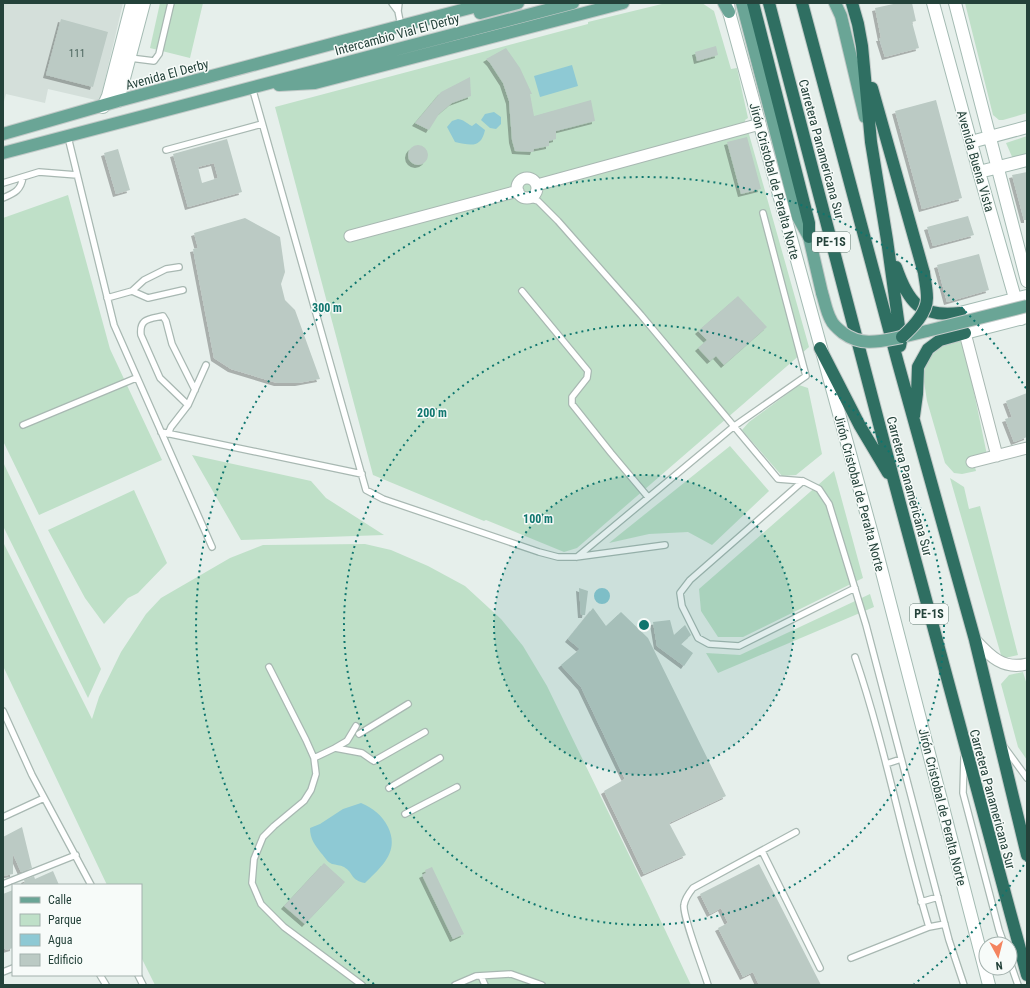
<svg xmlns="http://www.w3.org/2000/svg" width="1030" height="988" font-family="'Roboto Condensed',sans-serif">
<defs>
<filter id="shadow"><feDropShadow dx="-3" dy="3" stdDeviation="0" flood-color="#0004"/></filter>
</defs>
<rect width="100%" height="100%" fill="#e6efeb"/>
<path fill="#d4dfda" d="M3,3H123L100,101L48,89L45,103L6,94L3,105Z"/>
<path fill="#bfe0c8" d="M160,3H203L190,58L150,48Z
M666,3H702L714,11L731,69L737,68L748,118L745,120L809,347L577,548L564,552L486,520L484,521L373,475L275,107L588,24V22Z
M965,3H1027V113L1003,120H999L993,115Z
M1027,136V155L1013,159L1006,143Z
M68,195L110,349L162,460L39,515L3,441V218Z
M959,338L964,344L987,455L973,459L976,471L962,474L954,473L945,463L927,401L923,375L926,365L932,355L942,345Z
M799,385L808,388L822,454L796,475L782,476L742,430L749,422Z
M730,446L769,491L712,545L688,532L649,534L609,543Z
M192,455L311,481L326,498L384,535L241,540Z
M3,462L101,669L88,698L3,526Z
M834,471L863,578L743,637H718L701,611L699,589Z
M950,478L964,487L969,509L980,506L1018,655L1005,658L1001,655Z
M134,490L167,563L138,593L128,598L104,624L85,598L48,530Z
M3,542L92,719L99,697L121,652L146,614L161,598L230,558L263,545L365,544L391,550L428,566L465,586L501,619L523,646L547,686L650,898L691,985H155L141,957V885H107L3,666Z
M870,594L874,607L718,673L706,653L740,655Z
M1023,672L1027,685V760L1018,747L1001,684L1009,675Z"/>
<path fill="#8ec9d4" d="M572,65L578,86L540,97L534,76Z
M494,112L501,117V124L496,129L490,128L481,120L485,114Z
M458,119C464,120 466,123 472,126L476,123L485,130C481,149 470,145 455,142L447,127L452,121Z
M594 596a8 8 0 1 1 16 0a8 8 0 1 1-16 0Z
M361,803C373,808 382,815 388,827C400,852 381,867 365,883C350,880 354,873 344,867C340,865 336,865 332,864C327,862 325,857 321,853C315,845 310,839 310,828L320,824L343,809Z"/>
<path fill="#bbcac4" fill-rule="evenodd" filter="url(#shadow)" d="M898,3H912L916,21L912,22L919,48L885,57L879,38H881L875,8Z
M61,19L108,32L93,87L46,75Z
M716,46L718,55L697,61L695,52Z
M506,48L520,68L532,94H530L534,116L591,100L595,121L556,131V139L549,141V146L534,149L533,152L515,151L512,140L509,101L503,83L490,63L486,59Z
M470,77L471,96L452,103L439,114L429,130L415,123L441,92Z
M936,100L962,198L922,209L895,111Z
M747,137L761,189L741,194L727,142Z
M227,139L242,192L188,207L173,154ZM214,163L218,178L202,183L198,167Z
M408 155a10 10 0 1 1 20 0a10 10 0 1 1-20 0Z
M118,149L130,190L116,194L104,153Z
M1027,172V220H1024L1012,175Z
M968,216L974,235L933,246L927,227Z
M245,218L280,237L285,272L281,284L285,300L295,310L320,379L298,383H277L231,369L214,358L193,249L198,248L194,233Z
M979,254L989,290L947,302L937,265Z
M738,296L767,327L724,365L716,356L710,361L698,348L707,340L698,331Z
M1027,393V437L1014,442L1005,419L1012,417L1006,401Z
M579,588L588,591L585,615H581Z
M593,608L606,626L621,612L648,638L726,796L669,823L686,855L644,874L604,791L625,779L581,687L561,665L580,649L568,639Z
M670,620L674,635L685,625L691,635L681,644L693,653L684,666L657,646L653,622Z
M22,827L32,868L21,872L13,854V874L3,876V837Z
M324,863L345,882L305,924L284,906Z
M759,864L821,985H759L753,972L743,977L718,928L728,923L721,908L710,914L700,894Z
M432,867L464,934L453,939L422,875L426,873L425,870Z
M53,871L59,885H21L25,883L24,880L34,876L35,879Z
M13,890V948L6,950L5,948L3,949V894Z"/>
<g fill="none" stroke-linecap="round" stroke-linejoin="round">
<g stroke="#a8b8b2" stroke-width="8">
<path id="lane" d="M392,3L398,11
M399,3L398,11L401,26
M130,58L154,61L159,54L171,3
M252,87L366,490L383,499L539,552L558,557H576L665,545
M68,137L114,325L212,547
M166,150L262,124
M3,183L39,172L77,175
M3,198C15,193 21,190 23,177
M528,198L538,201L558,221L641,315L778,479L803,481L819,489L829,504L866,625L949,940L964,985
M132,291L148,298L183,290
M522,291L588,371L587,378L572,397V404L611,453L648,497
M107,298L132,291L144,280L166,269L179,267
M188,405L160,378L141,335C139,318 150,319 163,316L166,321L172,344L195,390
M23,425L136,378
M161,432L362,474
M168,434L171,427L188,405L206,365
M803,481L690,580L680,593L682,606L698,638L709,644L739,646L855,588
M577,557L733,427L806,376L763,213
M269,667L306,740L314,758L316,774L311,790L304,801L274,826L263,837L254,859L252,883L261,904L284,927L362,985
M3,711L32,775L91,885
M359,734L408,704
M335,748L347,741L356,726
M1005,748L1027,778
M314,758L335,748L362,753L372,760
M964,758L963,793L999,930L1004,944
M374,761L425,732
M886,764L901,759
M389,788L440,758
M405,814L457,787
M3,817L44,798
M762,851L820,968
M3,884L76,855
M921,902L938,897
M929,927L945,924
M851,958L929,927C902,838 885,745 855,657
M1010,962L1018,985
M3,972L13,968
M100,975L106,985
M138,975L143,985
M481,976L485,985
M455,985L476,976L511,974L542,985
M708,985C704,971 682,915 684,905C685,898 689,893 693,888L796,832"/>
</g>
<g stroke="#a8b8b2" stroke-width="13">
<path id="street" d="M517 188a10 10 0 1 1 20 0a10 10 0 1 1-20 0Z
M537,185L760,124
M350,236L518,191
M965,333L997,456
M972,462L1027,448
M975,640C990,656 1003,670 1027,664"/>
</g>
<g stroke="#a4bbb3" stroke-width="14">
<path id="secondary" d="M728,3L729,12L875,545L989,985
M933,3L979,172L1021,319
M955,3L1027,281
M118,101L144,3
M103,107L108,96L132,3
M971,142L1027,127
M979,172L1027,160
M960,313L1027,296
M965,333L1027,317"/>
</g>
<g stroke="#c2cac8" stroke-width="14">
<path id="primary" d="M724,3L729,12
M742,3L798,217L809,237L822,293
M835,3L841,16L865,117
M480,13L518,3
M279,85L315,83L623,3
M3,134L118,101L339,42L489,3
M3,153L573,3
M902,337L927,331"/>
</g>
<g stroke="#c2cac8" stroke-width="14">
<path id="highway" d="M753,3L809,223V237
M769,3L894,481L1027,975
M802,3L898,363L975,640L1027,855
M852,3L858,24L862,46L871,142L887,240L901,341L900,346
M872,88L924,273
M896,267C908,302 920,318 960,313
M820,348L860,426L888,473
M914,416L917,394L918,367L928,349L940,340L965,333"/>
</g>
<use href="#lane" stroke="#fff" stroke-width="5.5"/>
<use href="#street" stroke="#fff" stroke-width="11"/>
<use href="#secondary" stroke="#fff" stroke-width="12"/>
<use href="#primary" stroke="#6aa596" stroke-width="12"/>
<use href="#highway" stroke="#2f6f62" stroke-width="12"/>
<g stroke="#c2cac8" stroke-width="14" stroke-linecap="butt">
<path id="primary-bridge" d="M822,293C825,302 826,311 831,320C833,325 838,329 843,333C862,347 881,341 902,337
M927,331L1027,306"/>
</g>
<g stroke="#c2cac8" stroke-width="14" stroke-linecap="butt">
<path id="highway-bridge" d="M902,337C913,327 927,313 927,298C927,289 925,281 924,273"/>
</g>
<use href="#primary-bridge" stroke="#6aa596" stroke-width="12"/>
<use href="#highway-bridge" stroke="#2f6f62" stroke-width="12"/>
</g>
<circle cx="644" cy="625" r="150" fill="#0f766e" fill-opacity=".12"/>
<g fill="none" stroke="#0f766e" stroke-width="2" stroke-dasharray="2 4">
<circle cx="644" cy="625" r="150"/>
<circle cx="644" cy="625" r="300"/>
<path d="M1027 860A449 449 0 0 1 914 984M374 984A449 449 0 1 1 1027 390"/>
</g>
<g text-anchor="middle" stroke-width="3" stroke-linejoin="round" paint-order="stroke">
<g font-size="11" fill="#4a645c">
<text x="77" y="57">111</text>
</g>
<g fill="#f7fbf9" stroke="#637a73" stroke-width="1">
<rect x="812" y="232" width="38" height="20" rx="3"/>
<rect x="910" y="604" width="38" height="20" rx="3"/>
</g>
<g font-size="12" font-weight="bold" fill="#24423a">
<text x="831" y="246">PE-1S</text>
<text x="929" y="618">PE-1S</text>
</g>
<g font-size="13" fill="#24423a" stroke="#f7fbf9">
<text transform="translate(397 34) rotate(-15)" y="5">Intercambio Vial El Derby</text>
<text transform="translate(167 74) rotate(-15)" y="5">Avenida El Derby</text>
<text transform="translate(822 149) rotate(75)" y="5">Carretera Panamericana Sur</text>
<text transform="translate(976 161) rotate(74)" y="5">Avenida Buena Vista</text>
<text transform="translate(775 181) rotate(75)" y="5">Jirón Cristobal de Peralta Norte</text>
<text transform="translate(910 486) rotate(75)" y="5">Carretera Panamericana Sur</text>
<text transform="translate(860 493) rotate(75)" y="5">Jirón Cristobal de Peralta Norte</text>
<text transform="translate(993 799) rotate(75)" y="5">Carretera Panamericana Sur</text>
<text transform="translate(943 807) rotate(76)" y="5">Jirón Cristobal de Peralta Norte</text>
</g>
</g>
<circle cx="644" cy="625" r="6" fill="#0f766e" stroke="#f7fbf9" stroke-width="2"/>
<g font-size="12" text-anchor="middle" font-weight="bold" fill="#0f766e" stroke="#f7fbf9" stroke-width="3" stroke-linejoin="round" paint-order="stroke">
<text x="327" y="312">300 m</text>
<text x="432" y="417">200 m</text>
<text x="538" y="523">100 m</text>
</g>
<rect width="1030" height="988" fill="none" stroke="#24423a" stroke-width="8"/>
<rect x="12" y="884" width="130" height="92" fill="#f7fbf9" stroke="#a3b1ad"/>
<rect x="20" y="897" width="20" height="6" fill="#6aa596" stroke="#a3b1ad"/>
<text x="48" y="904" font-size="12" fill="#24423a">Calle</text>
<rect x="20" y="914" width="20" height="12" fill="#bfe0c8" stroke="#a3b1ad"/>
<text x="48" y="924" font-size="12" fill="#24423a">Parque</text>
<rect x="20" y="934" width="20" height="12" fill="#8ec9d4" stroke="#a3b1ad"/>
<text x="48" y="944" font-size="12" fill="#24423a">Agua</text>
<rect x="20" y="954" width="20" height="12" fill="#bbcac4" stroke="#a3b1ad"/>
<text x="48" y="964" font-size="12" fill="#24423a">Edificio</text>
<g transform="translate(998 956) rotate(173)"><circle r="19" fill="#f7fbf9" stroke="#a3b1ad"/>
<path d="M0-3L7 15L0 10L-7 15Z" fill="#f4845f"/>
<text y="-6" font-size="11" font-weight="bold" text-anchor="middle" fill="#24423a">N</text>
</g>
</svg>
